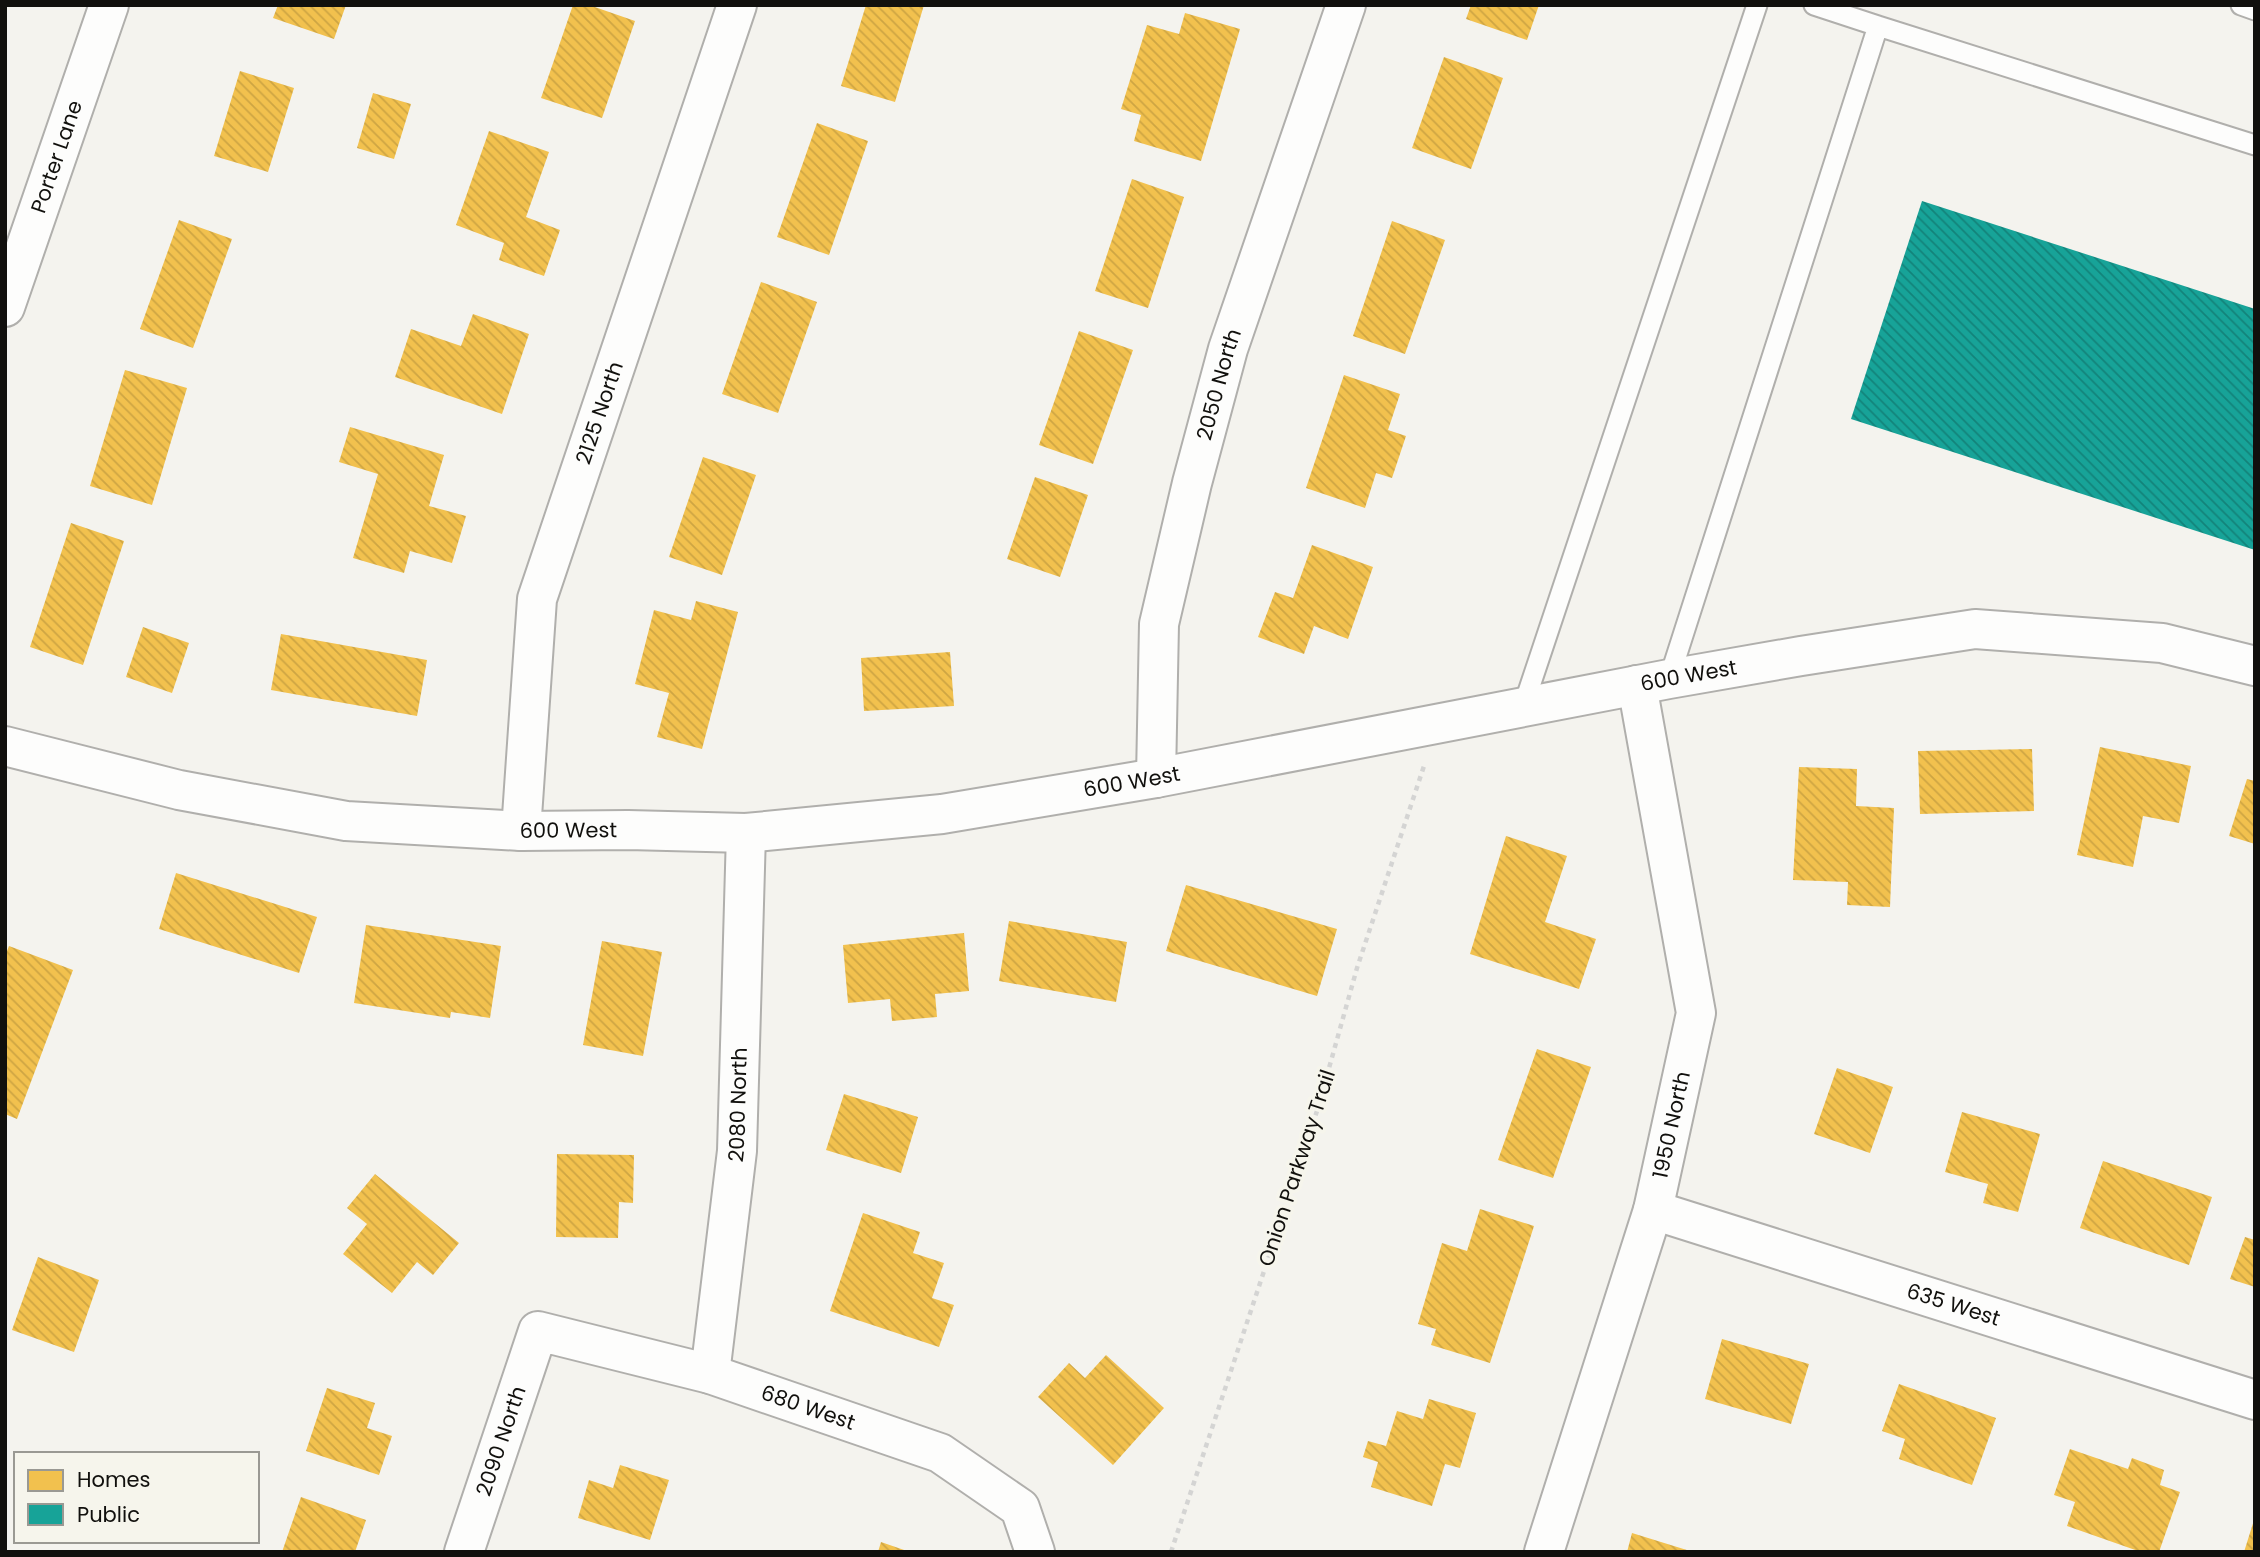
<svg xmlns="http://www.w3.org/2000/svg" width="2260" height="1557" font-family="Poppins,sans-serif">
<defs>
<pattern id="homes-back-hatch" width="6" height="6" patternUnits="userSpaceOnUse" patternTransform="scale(1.75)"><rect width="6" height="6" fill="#f2c14e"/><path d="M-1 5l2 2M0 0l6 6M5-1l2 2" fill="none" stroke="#cea543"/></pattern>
<pattern id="public-back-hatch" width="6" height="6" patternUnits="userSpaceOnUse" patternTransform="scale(1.75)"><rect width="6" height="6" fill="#17a398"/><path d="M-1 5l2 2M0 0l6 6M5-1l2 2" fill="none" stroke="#13837a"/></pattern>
</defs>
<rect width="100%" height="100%" fill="#f4f3ee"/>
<path fill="url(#homes-back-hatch)" d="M278,5H346L334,39L273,18Z
M573,5H589L635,21L602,118L541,98Z
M866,5H924L895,102L841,86Z
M1471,5H1539L1527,40L1466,19Z
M1185,13L1240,29L1201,161L1134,141L1141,115L1121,109L1147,25L1179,34Z
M1444,57L1503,78L1471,169L1412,148Z
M240,71L294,88L268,172L214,156Z
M373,93L411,104L394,159L357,148Z
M817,123L868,141L829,255L777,237Z
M489,131L549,152L526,217L560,230L544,276L499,260L504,243L456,225Z
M1132,179L1184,197L1148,308L1095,291Z
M179,220L232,239L193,348L140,329Z
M1392,221L1445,240L1405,354L1353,336Z
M761,282L817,302L778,413L722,394Z
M473,314L529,334L502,414L395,377L411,329L461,346Z
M1079,331L1133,350L1093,464L1039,445Z
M125,370L187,388L152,505L90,486Z
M1344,375L1400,394L1388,430L1406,436L1392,478L1376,473L1365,508L1306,488Z
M350,427L444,455L429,506L466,516L452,563L410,551L404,573L353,558L378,474L339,462Z
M703,457L756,475L722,575L669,557Z
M1035,477L1088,495L1060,577L1007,559Z
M71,523L124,541L83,665L30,647Z
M1312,545L1373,567L1348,639L1314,626L1304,654L1258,637L1275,592L1293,598Z
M696,601L738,612L702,749L657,737L669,693L635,684L654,610L691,620Z
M143,627L189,643L172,693L126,677Z
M281,634L427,660L417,716L271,690Z
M950,652L954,706L864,711L861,658Z
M2100,747L2191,766L2179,823L2143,816L2133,867L2077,855Z
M2032,749L2034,811L1920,814L1918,751Z
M1799,767L1857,769L1856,806L1894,808L1890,907L1847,905L1848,882L1793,880Z
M2247,779L2255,781V844L2229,836Z
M1506,836L1567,856L1545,922L1596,939L1579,989L1470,954Z
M176,873L317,917L299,973L159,929Z
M1186,885L1337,929L1317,996L1166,951Z
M1009,921L1127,942L1116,1002L999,981Z
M366,925L501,946L490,1018L451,1012L450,1018L354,1003Z
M964,933L969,991L935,994L937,1017L892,1021L890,999L848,1003L843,945Z
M602,941L662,952L643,1056L583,1045Z
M9,946L73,970L17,1119L5,1114V956Z
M1537,1049L1591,1067L1553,1178L1498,1160Z
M1837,1068L1893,1087L1870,1153L1814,1134Z
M844,1094L918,1117L901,1173L826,1150Z
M1962,1112L2040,1134L2018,1212L1983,1203L1988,1184L1945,1172Z
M557,1154L634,1155L633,1203L619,1202L618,1238L556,1237Z
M2103,1161L2212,1197L2189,1265L2080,1228Z
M375,1174L459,1243L433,1275L417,1262L392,1293L343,1254L367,1224L347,1208Z
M1480,1209L1534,1226L1490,1363L1431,1345L1436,1329L1418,1324L1442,1243L1467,1251Z
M863,1213L920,1232L913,1253L944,1263L932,1298L954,1305L939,1347L830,1311Z
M2245,1237L2255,1240V1287L2230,1279Z
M38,1257L99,1280L74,1352L12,1330Z
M1722,1339L1809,1364L1791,1424L1705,1399Z
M1106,1355L1164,1408L1113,1465L1038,1397L1069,1363L1085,1378Z
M1899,1384L1996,1418L1972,1485L1899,1459L1905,1439L1882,1431Z
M327,1388L375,1403L367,1428L392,1436L379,1475L306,1451Z
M1429,1399L1476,1413L1460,1468L1445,1464L1432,1506L1371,1487L1378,1462L1363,1457L1368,1441L1386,1446L1397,1411L1423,1419Z
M2070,1449L2128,1469L2132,1458L2164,1470L2160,1485L2180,1492L2159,1552H2141L2067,1526L2075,1502L2054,1495Z
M620,1465L669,1480L650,1540L578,1518L589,1480L613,1488Z
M301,1497L366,1520L355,1552H282Z
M2254,1520L2255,1552H2244Z
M1632,1533L1690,1551V1552H1627Z
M881,1542L907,1551V1552H878Z"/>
<path fill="url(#public-back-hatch)" d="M1922,201L2255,309V550L1851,419Z"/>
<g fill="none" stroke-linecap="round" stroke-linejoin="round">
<g stroke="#b0afac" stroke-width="23">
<path id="service" d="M1814,5L1878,26
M2241,5L2255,10
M1669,679L1878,26L2255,145
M1523,707L1757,5"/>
</g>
<g stroke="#b0afac" stroke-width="42">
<g id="minor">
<path id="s1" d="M5,307L109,5"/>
<path id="s2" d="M1156,778L1159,624L1192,483L1228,349L1346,5"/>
<path id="s3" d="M521,831L537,599L737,5"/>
<path id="s4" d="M1653,1210L2255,1400"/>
<path id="s5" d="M710,1374L737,1151L746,833"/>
<path id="s6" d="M464,1552L538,1331L710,1374L940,1453L1020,1508L1035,1552"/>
<path id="s7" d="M1544,1552L1653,1210L1696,1013L1637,685"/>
</g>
</g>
<g stroke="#b0afac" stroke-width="42">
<g id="tertiary">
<path id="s8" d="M5,746L179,790L346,821L521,831L628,830L746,833L942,814L1156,778L1669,679L1801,656L1975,629L2162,643L2255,666"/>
</g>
</g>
<path stroke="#d4d4d3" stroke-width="4.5" stroke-dasharray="5 5" stroke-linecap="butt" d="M1171,1552L1317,1111L1357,968L1424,766"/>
<use href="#service" stroke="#fdfdfc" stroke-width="19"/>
<use href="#minor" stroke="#fdfdfc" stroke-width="38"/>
<use href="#tertiary" stroke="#fdfdfc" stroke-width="38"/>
</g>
<g text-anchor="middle" stroke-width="7" stroke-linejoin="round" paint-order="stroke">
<g font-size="21" fill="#11100d" stroke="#f6f5ec">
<text dy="7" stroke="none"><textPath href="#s1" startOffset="159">Porter Lane</textPath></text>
<text dy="7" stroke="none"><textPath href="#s2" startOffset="401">2050 North</textPath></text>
<text dy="7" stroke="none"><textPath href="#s3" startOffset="429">2125 North</textPath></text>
<text dy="7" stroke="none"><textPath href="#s8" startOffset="1706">600 West</textPath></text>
<text dy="7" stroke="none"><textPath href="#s8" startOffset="1139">600 West</textPath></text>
<text dy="7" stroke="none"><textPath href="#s8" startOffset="572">600 West</textPath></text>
<text dy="7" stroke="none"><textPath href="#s5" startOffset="271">2080 North</textPath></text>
<text dy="7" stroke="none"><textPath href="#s7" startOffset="446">1950 North</textPath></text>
<text transform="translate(1297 1168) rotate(-72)" y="7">Onion Parkway Trail</text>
<text dy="7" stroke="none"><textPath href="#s4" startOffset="315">635 West</textPath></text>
<text dy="7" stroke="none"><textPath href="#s6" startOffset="514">680 West</textPath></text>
<text dy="7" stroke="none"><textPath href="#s6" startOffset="117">2090 North</textPath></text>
</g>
</g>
<rect width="2260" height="1557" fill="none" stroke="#11100d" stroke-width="14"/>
<rect x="14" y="1452" width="245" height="91" fill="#f6f5ec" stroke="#9a9993" stroke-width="2"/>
<rect x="28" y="1470" width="35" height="21" fill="#f2c14e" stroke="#9a9993" stroke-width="2"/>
<text x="77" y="1487" font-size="21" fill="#11100d">Homes</text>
<rect x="28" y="1504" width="35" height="21" fill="#17a398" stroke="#9a9993" stroke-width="2"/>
<text x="77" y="1522" font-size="21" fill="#11100d">Public</text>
</svg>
